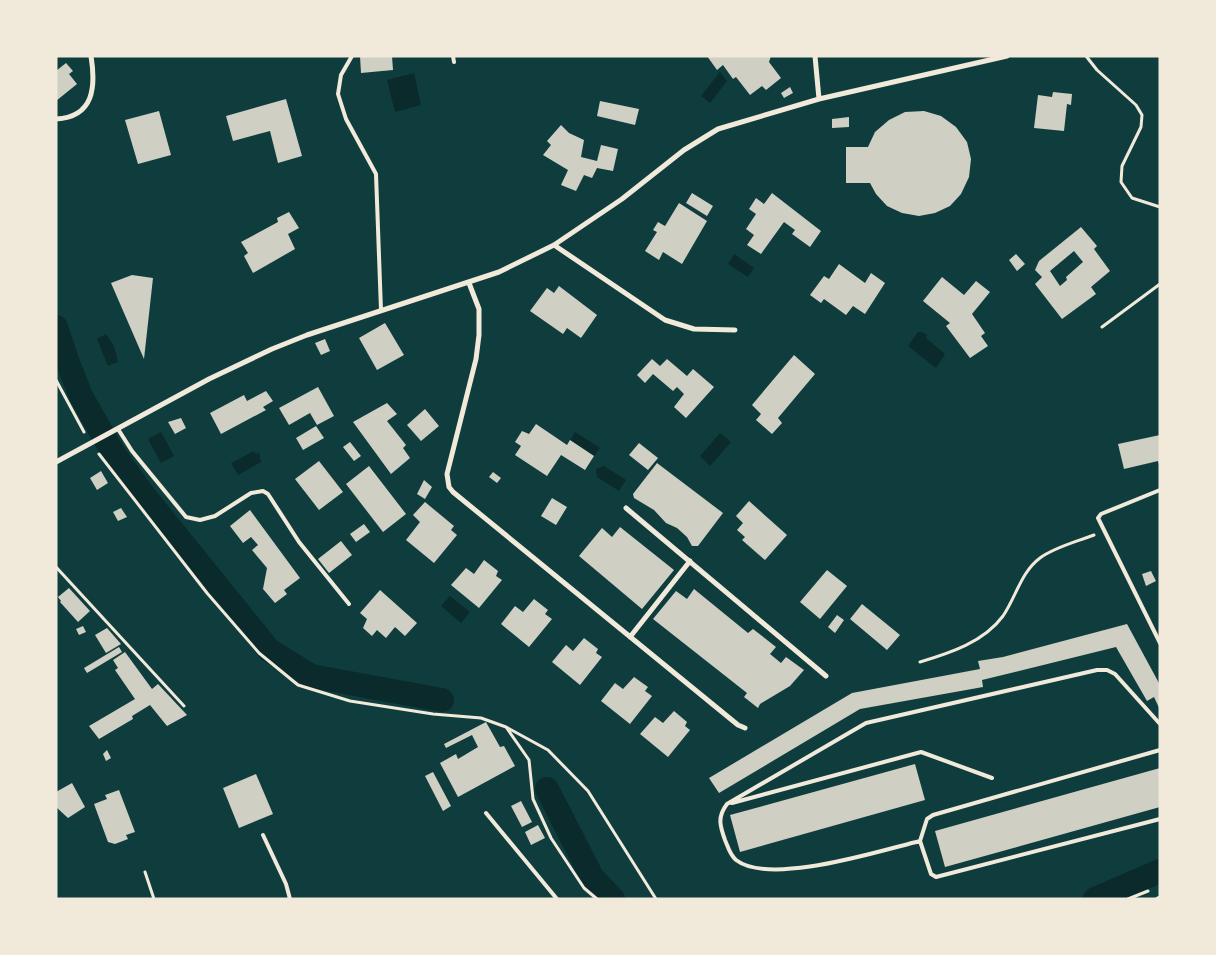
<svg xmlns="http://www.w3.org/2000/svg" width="1216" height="955" font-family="'IBM Plex Sans',sans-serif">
<rect width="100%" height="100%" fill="#0f3d3e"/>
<path fill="#0a2a2b" d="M720,72L727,81L710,103L701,96Z
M414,73L421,105L395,112L387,80Z
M734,254L754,268L748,277L728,264Z
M918,332H922L927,335L926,338L945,354L936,368L908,346Z
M106,334L114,346L118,362L108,366L97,339Z
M161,432L174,456L161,463L148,439Z
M575,432L600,448L594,456L570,440Z
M720,433L731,442L710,466L700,456Z
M254,451L256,454L259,453L261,462L238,475L231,463Z
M604,466L626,480L619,491L597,477L596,469Z
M450,596L470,612L461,623L441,606Z"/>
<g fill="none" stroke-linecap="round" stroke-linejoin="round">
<path stroke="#0a2a2b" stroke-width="24" d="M56,327L68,363L81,396L112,451L143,494L269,650L311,676L442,700
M547,789L592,877L613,899
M1095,899L1160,871"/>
</g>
<path fill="#cfcfc3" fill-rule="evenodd" d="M360,56H392L393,70L361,73Z
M707,56H771L769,62L781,78L766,90L762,86L750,95L736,77L733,79L723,65L717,70Z
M66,63L73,71L69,74L77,84L56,101V71Z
M790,87L793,93L784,98L781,93Z
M1053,92L1072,94L1071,105L1067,104L1064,131L1034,128L1038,95L1052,97Z
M286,99L302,156L278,163L270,131L233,141L226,116Z
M600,101L639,109L635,125L597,116Z
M159,111L171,155L138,164L125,120Z
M924,111L941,116L956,127L967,142L971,159L969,177L961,194L950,206L935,213L919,216L902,213L887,206L876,194L870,183H846V147H868L875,132L889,120L905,112Z
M849,117V127L832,128V119Z
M561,125L569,133L584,140L581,157L597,161L601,145L618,149L613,171L597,168L592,178L584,175L576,191L561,185L568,170L543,155L551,145L547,141Z
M692,193L713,206L707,216L686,203Z
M772,193L821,231L810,247L792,234L795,230L784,222L761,254L747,245L754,235L746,229L756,214L749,209L756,198L764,204Z
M679,203L707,221L682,264L663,252L659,260L645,251L657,232L653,230L658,222L665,226Z
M289,212L299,228L288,234L295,249L253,273L244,256L248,253L241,242L278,222L277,218Z
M1081,227L1097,246L1094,249L1110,271L1091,287L1096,294L1062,319L1035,284L1042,277L1035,270L1039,261ZM1074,251L1083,262L1066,277L1067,280L1060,286L1050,271Z
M1016,254L1025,264L1017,271L1009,260Z
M839,264L865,283L871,273L885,283L865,314L853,306L846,315L824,299L821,303L810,295L824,276L829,279Z
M132,275L153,278L144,359L111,283Z
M942,277L964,295L976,281L990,292L972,314L985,333L981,336L988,346L970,358L946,326L950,323L923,301Z
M559,286L597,315L581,338L567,328L563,334L530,311L547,288L554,293Z
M385,323L404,355L377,370L359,338Z
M325,339L330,351L321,355L315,343Z
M794,355L815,374L778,418L782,423L772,434L756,420L761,414L752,405Z
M652,359L660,366L667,359L687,376L693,369L714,387L686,418L674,407L684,394L677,387L673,391L653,374L645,383L637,375Z
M318,387L334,416L317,425L310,413L289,425L279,408Z
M266,391L273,401L263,407L266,410L221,434L210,413L244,395L247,401Z
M387,403L397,414L387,421L406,445L403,448L410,458L391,474L353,422Z
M425,409L439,426L421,441L407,425Z
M181,418L186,428L175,434L168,422Z
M536,424L567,445L570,440L594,456L585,470L561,455L547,476L515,455L521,446L515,442L522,431L529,434Z
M316,426L324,438L303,450L296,438Z
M1160,435V467L1158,461L1124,469L1118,444Z
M350,442L361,456L354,461L343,447Z
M639,443L658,458L648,470L629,455Z
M319,461L343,492L319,510L295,479Z
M657,463L723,513L698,546H692L687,537L677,528L666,523L654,510L634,498L633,494Z
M369,466L406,514L383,532L346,484Z
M101,471L108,483L97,490L90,478Z
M493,472L501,478L497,483L489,477Z
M424,480L432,487L425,499L417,494Z
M552,498L567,507L556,525L541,516Z
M749,501L787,535L765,560L742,540L745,537L737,530L743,523L736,516Z
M425,502L454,526L451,530L457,535L434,563L406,540L420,522L413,515Z
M121,508L127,517L118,521L113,512Z
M250,510L300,578L284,590L287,594L275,603L263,589L267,568L252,550L258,545L251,537L243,543L230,526Z
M364,524L370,532L356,542L350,534Z
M620,527L674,570L642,609L579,556L602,528L612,537Z
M341,541L352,555L329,573L318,559Z
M484,560L498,571L496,576L502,580L479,608L451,585L466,568L474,574Z
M827,570L847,586L820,619L800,602Z
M1151,571L1156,581L1146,586L1142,574Z
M69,588L90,611L78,622L60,602L61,601L58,597Z
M694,589L748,633L753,629L776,647L770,654L781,663L786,657L804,670L790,686L760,704L758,708L744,697L747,693L653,619L676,591L687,599Z
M380,590L417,623L405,636L395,627L386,638L377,630L372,636L363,628L367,619L360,613Z
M534,599L548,610L545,614L552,619L529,647L501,624L515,606L523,612Z
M862,604L900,635L887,650L850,619Z
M837,615L844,620L835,633L828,627Z
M1127,624L1160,685V710L1154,697L1147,701L1116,647L982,680L983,687L860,709L719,793L709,778L852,693L980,669L978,661L1003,657Z
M83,626L86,632L79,635L76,629Z
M107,628L121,644L106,653L95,635Z
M584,638L598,649L596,653L602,657L580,685L552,662L566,645L573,651Z
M119,647L122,652L87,673L84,668Z
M125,652L152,689L158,684L187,715L167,726L150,705L132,716L133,719L99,739L89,726L135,699L115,670L118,668L113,660Z
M634,677L648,687L645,691L652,696L630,724L601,701L615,683L623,689Z
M674,711L687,722L685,726L690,730L668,757L640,734L655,717L663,723Z
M486,722L500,747L504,746L515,766L458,797L440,763L456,754L458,759L478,747L472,735L446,748L444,744Z
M107,750L111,758L106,761L103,754Z
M915,764L925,800L740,852L730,815Z
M1160,768V807L945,867L935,831Z
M433,772L451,806L443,811L425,776Z
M256,774L273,814L239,828L223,788Z
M72,783L85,807L68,818L56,807V792Z
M119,790L135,832L126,835L128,839L115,844L108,842L94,804L107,799L105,795Z
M521,801L532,822L522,827L511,806Z
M538,825L545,838L531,845L525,832Z"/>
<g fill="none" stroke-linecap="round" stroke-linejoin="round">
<path stroke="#f1e9da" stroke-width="3" d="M1086,56L1097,70L1136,105L1142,115L1141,127L1122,166L1121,182L1132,198L1160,207
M1102,327L1160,284
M56,380L84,432
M99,454L207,593L259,653L298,685L350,701L433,714L481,718L506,727L529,760L533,799L551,838L584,888L597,899
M56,567L184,706
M920,662C950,653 984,642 1003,616C1016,597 1021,572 1040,558C1055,547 1076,542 1094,535
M506,727L548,750L588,791L656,899
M145,872L154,899
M1128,899L1148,891"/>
<path stroke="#f1e9da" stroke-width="4" d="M352,56L341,75L338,94L346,119L376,174L381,310
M453,56L454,62
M118,429L132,451L186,517L200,520L215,516L251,493L263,491L268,494L299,542L349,604
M1160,490L1101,514L1098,518L1160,643
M1160,724L1115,674L1107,670H1097L866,723L727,804C717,817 720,826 725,840C728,847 730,855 736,860C770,886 879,851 920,841L931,874L936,877L1160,819
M732,803L921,752L992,778
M486,813L557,899
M263,835L286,884L290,899
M920,841L927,819L933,815L1160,750"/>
<path stroke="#f1e9da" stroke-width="5" d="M815,56L819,99
M56,119C94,117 96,87 91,56
M554,245L665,320L694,329L735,330
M469,283L479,309V335L476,359L447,474L449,487L453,492L738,725L745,728
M56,462L209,379L272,349L307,335L499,272L554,245L622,199L684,150L718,129L819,99L1007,56
M626,508L826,676
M630,637L690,561
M1158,899L1160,898"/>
</g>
<rect width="1216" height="955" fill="none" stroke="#f1e9da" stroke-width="115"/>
</svg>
